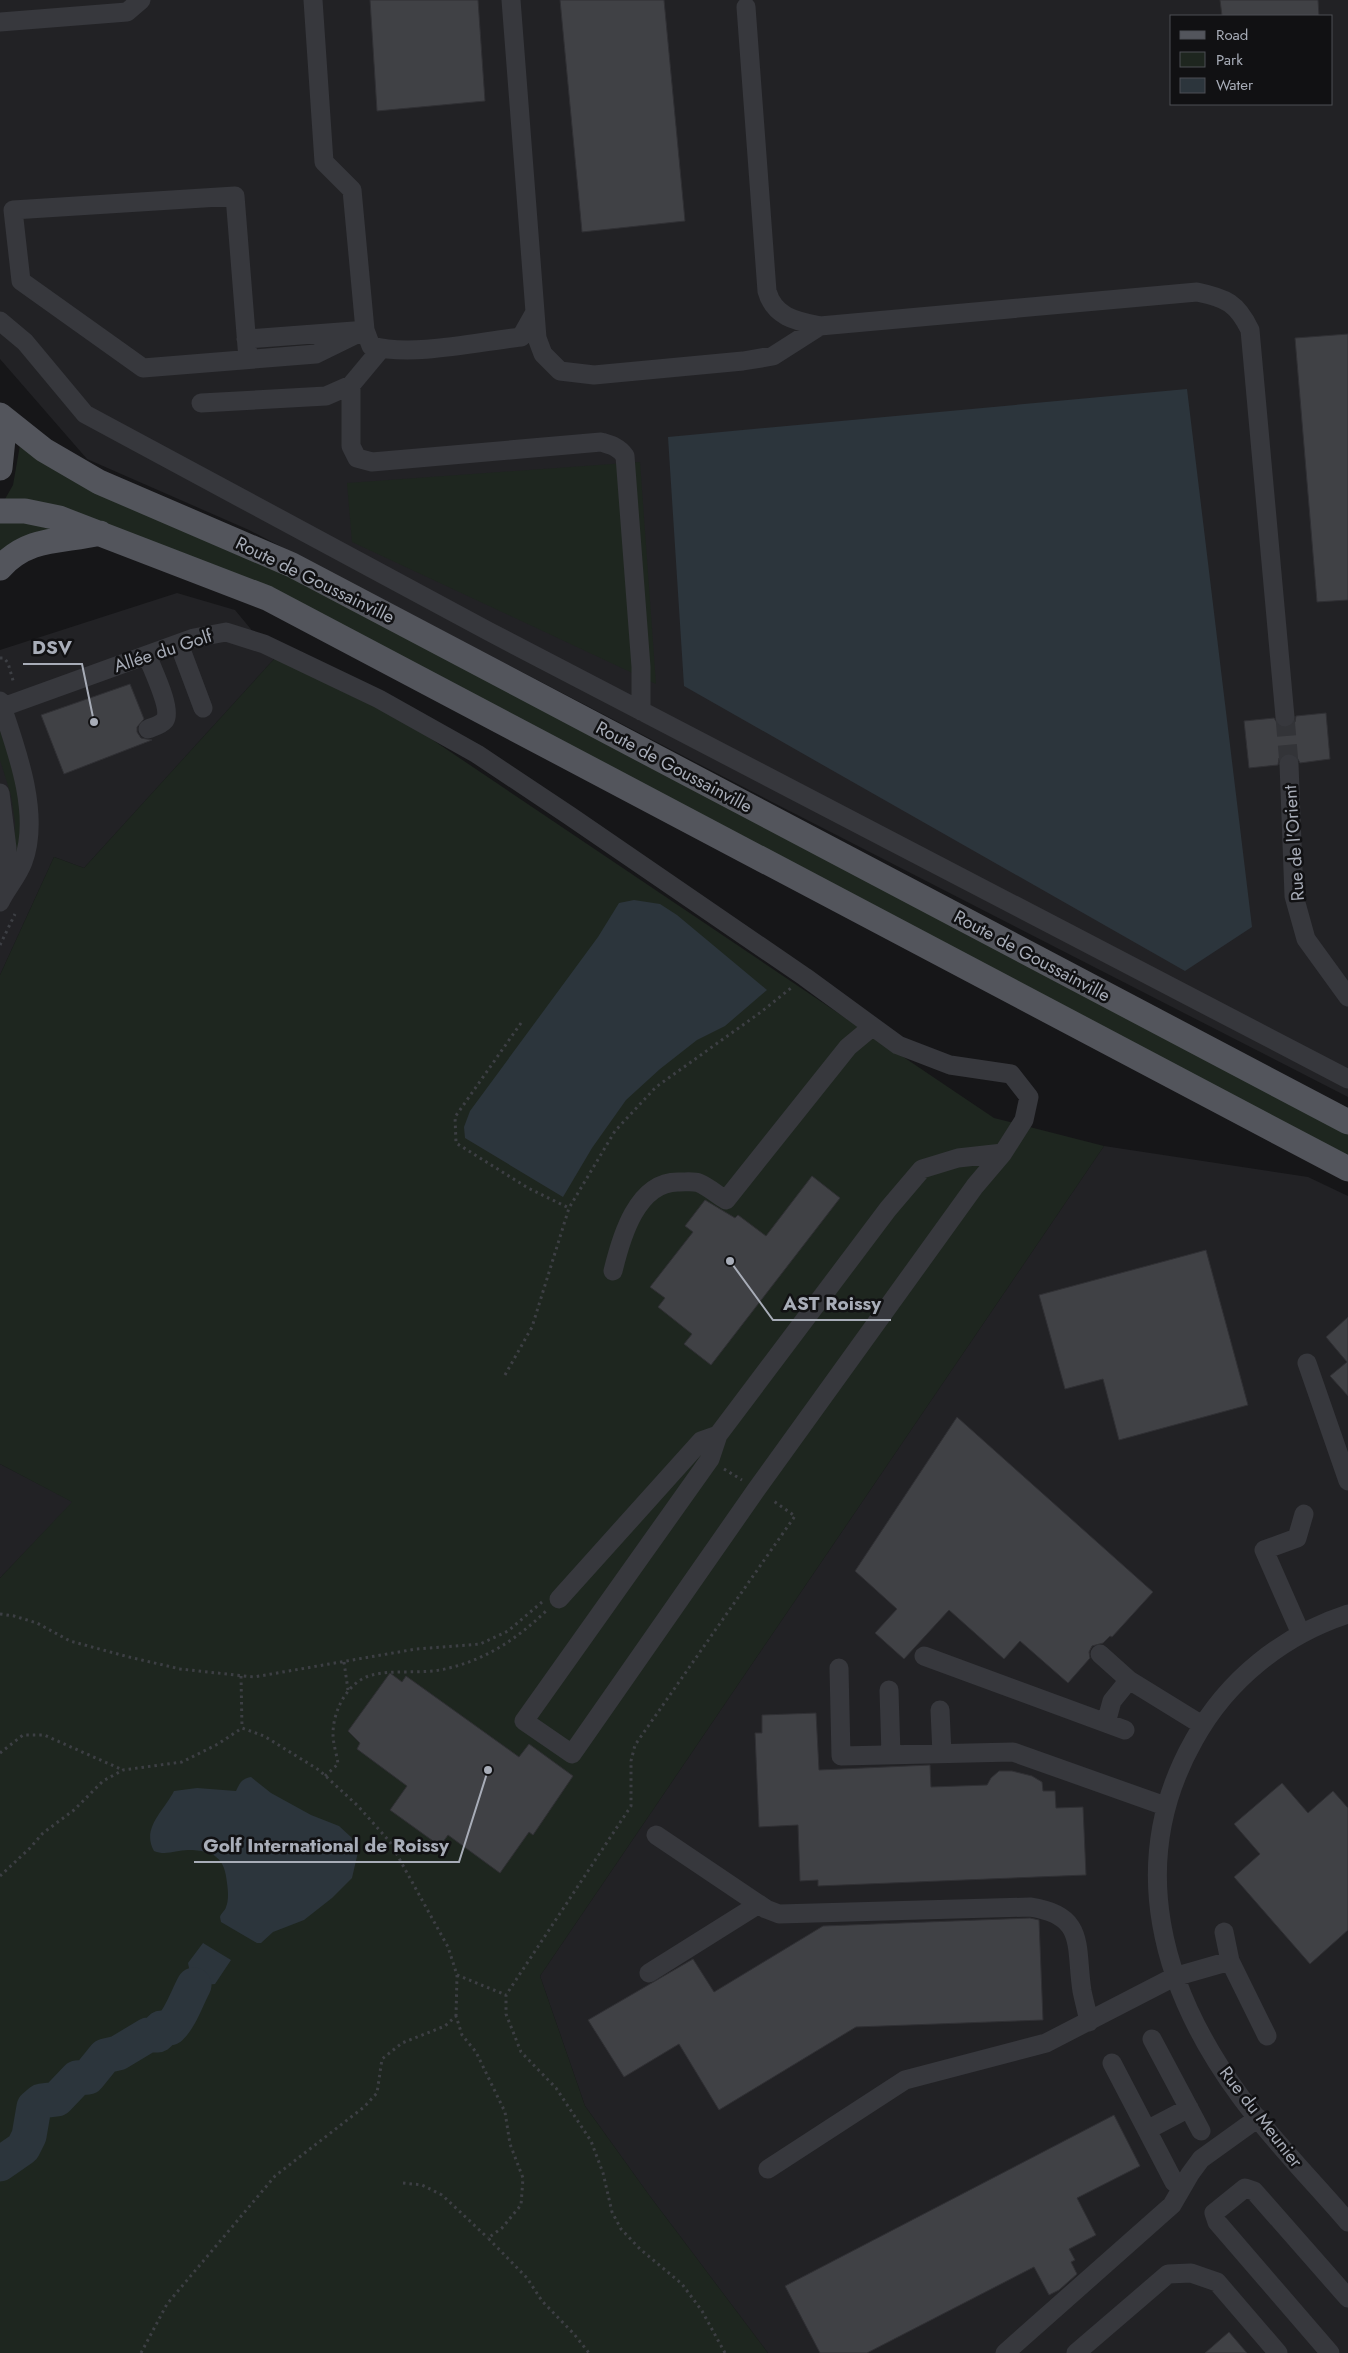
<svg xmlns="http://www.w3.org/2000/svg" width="1348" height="2353" font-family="Jost,sans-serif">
<rect width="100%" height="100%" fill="#161618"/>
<path fill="#222225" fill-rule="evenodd" d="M0,0H1348V1097L772,802L249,530L87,459L0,359ZM1172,16H1332V104H1172Z
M177,593L235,610L275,658L84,868L54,857L0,975V650Z
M1104,1146L1308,1177L1348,1196V2353H768L649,2195L585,2106L540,1976Z
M0,1464L73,1502L0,1578Z"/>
<path fill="#1e261f" d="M20,445L259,561L1348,1132V1156L247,580L5,499L13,485Z
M640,462L656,684L352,542L347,483Z
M30,520L57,531L0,558V521Z
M275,658L409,724L994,1118L1104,1146L540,1976L585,2106L649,2195L768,2353H0V1578L72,1502L0,1464V975L54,857L84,868Z
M0,730L19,786L22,842L14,856L15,822L11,795L0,760Z"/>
<path fill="#2c353c" d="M1187,389L1252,927L1185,971L684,686L668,437Z
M634,900L660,904L677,915L767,990L725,1026L697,1040L660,1069L626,1100L592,1148L563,1197L465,1138L464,1127L470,1111L598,937L619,903Z
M251,1777L271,1793L311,1815L339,1826L351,1837L358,1852L352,1878L332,1898L304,1920L273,1932L261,1943H257L221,1922L220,1917C221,1913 225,1911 226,1907C229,1900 228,1890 227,1883C225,1858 214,1850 188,1850C176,1850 166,1856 154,1851C141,1828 164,1811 174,1791L197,1788L236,1791C240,1783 241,1779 251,1777Z
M203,1943L231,1960L215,1984L196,1986L192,1983L188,1963Z"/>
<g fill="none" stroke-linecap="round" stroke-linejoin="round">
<path stroke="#2c353c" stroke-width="35" d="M0,2164L23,2148L29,2136L34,2107L41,2101L57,2099L77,2078L88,2077L105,2056L118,2053L148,2035H158L161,2028H170C181,2017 186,2000 194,1985"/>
</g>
<path fill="#404145" stroke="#303034" d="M370,0H478L485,101L377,111Z
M560,0H664L685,221L582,232Z
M1220,0H1318L1319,16H1222Z
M1348,334V600L1317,602L1295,338Z
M130,684L144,719L137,727V732L141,738L152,740L64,774L41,715Z
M1326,713L1330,759L1300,763L1295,754L1288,753L1279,758L1278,765L1249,768L1244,721L1274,718L1280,727L1286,728L1295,722L1296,716Z
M812,1176L840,1198L711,1365L684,1344L692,1334L658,1307L665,1298L650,1287L693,1232L685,1226L705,1200L735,1218L738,1215L766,1236Z
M1206,1250L1248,1405L1119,1440L1103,1379L1065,1389L1039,1295Z
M1348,1317V1396L1330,1376L1347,1362L1326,1337Z
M957,1417L1153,1592L1112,1637L1110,1636L1103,1643L1092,1646L1089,1652L1090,1658L1068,1683L1020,1641L1004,1659L949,1610L904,1659L875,1633L897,1609L855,1571Z
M390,1673L402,1682L406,1676L519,1757L529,1744L573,1776L533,1835L529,1832L500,1873L448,1835L440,1846L390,1810L407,1786L357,1749L360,1743L348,1731Z
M816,1713L819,1770L930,1765L931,1787L987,1785L991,1778L999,1771H1012L1032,1776L1042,1782L1043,1791H1055L1056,1808L1083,1807L1086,1875L818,1886V1880L800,1881L798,1825L759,1827L755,1733H762V1715Z
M1282,1783L1308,1813L1333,1791L1348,1808V1930L1310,1964L1234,1877L1260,1854L1234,1824Z
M1030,1918L1039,1920L1043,2020L856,2027L719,2110L679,2044L624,2077L588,2020L693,1959L714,1992L823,1926Z
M1114,2115L1140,2166L1077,2198L1096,2235L1069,2249L1075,2260L1071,2262L1077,2274L1059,2290L1049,2295L1034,2267L867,2353H820L785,2286Z
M1229,2332L1247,2353H1205Z"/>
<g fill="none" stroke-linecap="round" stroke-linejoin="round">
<path stroke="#333438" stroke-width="19" stroke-dasharray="19 9" stroke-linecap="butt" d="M1285,717L1289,764"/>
<path stroke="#3d3f44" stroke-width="3" stroke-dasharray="2.5 4" stroke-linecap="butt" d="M0,658H4L8,663L14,684
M0,945L15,914
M521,1023L455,1117L456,1143L528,1188L569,1208
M505,1375L532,1327L569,1208L615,1131L656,1087L761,1012L791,988
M724,1469L742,1480
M0,1614L14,1616L37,1623L70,1641L125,1656L180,1669L254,1677L416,1649L480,1644L508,1631L542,1602
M344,1662L348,1690
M241,1676L242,1728
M0,1753L23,1735H44L123,1770
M325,1776L338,1764C337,1755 333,1744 333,1734C333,1710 348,1681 372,1675C396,1669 424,1675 449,1668C487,1659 518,1638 546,1611
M0,1876L30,1848L43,1833L74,1810L103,1781L123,1770L182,1762L218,1744L242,1728L264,1736L319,1770L358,1806L390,1842L448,1947L457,1975L456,2016
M457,1975L506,1995
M403,2183L422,2185L442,2195L488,2238
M141,2353L167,2304L275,2176L364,2107L377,2093L382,2059L402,2043L445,2026L456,2016L462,2035L476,2052L505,2112L510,2144L523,2178L521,2205L502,2228L488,2238L527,2278L542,2301L574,2334L589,2353
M725,2353L702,2311L682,2284L640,2249L621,2229L612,2212L603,2173L591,2141L556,2088L521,2052L506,2014V1995L631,1806V1761L635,1745L795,1516L772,1500"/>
<path stroke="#37383d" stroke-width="19" d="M313,0L324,162L352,190L365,330L371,346C413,357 477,342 521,337L534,314
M511,0L537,338L543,354L560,371L594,375L743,361L773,356L820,326L1197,292C1226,298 1237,303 1250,330L1285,717
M746,7L767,291C774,317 796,321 820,326
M0,22L127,12L141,0
M0,321L25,342L85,414L488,631L1348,1079
M246,339L354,331
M248,359L235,196L13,210L21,281L143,368L316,354L365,330
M351,385V446L357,458L372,462L601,442C611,445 619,447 625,456L641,667V711
M201,403L326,396L351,385L381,349
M179,644L203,708
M147,655C152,669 172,708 165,720C161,725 153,727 148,729
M0,701C16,748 41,814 23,862C18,876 6,889 0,902
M0,708L194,638L226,632L264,644L379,699L477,754L570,816L805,977L898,1045L950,1065L1011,1074L1029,1097L1024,1120L1003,1153L975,1186L756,1490L572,1754L524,1721L710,1459L718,1435L888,1209L922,1169L958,1158L1003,1153
M1289,764L1294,896L1306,939L1348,997
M0,793L7,848L4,889
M613,1271C621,1238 637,1180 680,1182C686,1182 694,1181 699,1183C709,1187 717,1195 726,1200L848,1047L872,1027
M1307,1363L1348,1481
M559,1599L701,1441L718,1435
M1348,1614C1283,1635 1227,1680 1194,1740C1125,1862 1161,1988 1240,2096C1272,2140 1312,2180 1348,2222
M1301,1634L1264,1550L1297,1538L1304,1514
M1100,1654L1129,1680L1202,1725
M924,1656L1125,1730
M839,1668L841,1756L1013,1752L1165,1806
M889,1690L891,1755
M940,1710L942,1754
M1106,1723L1112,1701L1129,1680
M656,1835L766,1909L779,1914L1030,1907C1087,1915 1075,1947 1082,1991C1084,2001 1087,2011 1089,2022
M1230,1961L1267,2036
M649,1973L759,1904
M1152,2039L1201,2131
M1112,2063L1174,2182L1181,2188
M1147,2130L1189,2108
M768,2169L905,2080L1046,2043L1174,1977L1230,1961L1224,1932
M1005,2353L1172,2205L1190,2174L1201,2159L1258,2118
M1076,2353L1168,2274L1191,2273L1217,2282L1278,2353
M1330,2353L1217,2222L1214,2213L1245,2188L1254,2191L1348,2298"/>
<path stroke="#53555c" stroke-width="25" d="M0,415L44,450L99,482L292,565L1348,1122
M0,426L3,439L0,468
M0,511H25L59,518L267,598L1348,1169
M0,568C29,536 62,542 100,533"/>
</g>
<g text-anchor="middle" stroke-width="5" stroke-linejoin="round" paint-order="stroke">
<g font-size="18" fill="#a8adb8" stroke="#111113">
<text transform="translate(315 580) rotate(26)" y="6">Route de Goussainville</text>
<text transform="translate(163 651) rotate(-18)" y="6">Allée du Golf</text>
<text transform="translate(674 767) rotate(28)" y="6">Route de Goussainville</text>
<text transform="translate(1294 843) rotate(-94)" y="6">Rue de l'Orient</text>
<text transform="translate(1032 956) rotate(28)" y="6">Route de Goussainville</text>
<text transform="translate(1261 2117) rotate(52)" y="6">Rue du Meunier</text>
</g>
</g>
<path fill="none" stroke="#a8adb8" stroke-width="2" d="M94 722L82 664H23M730 1261L773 1320H891M488 1770L459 1862H194"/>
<g fill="#a8adb8" stroke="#111113" stroke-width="2">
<circle cx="94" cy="722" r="5"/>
<circle cx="730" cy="1261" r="5"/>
<circle cx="488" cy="1770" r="5"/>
</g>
<g font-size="19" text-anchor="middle" font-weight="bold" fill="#a8adb8" stroke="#111113" stroke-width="5" stroke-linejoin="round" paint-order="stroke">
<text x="52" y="654">DSV</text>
<text x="832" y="1310">AST Roissy</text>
<text x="326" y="1852">Golf International de Roissy</text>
</g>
<rect x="1170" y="15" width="162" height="90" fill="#111113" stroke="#4d4f55"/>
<rect x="1180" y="31" width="25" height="8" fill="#53555c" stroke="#4d4f55"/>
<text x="1216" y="40" font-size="15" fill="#a8adb8">Road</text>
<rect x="1180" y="52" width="25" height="15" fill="#1e261f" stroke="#4d4f55"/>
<text x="1216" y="65" font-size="15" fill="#a8adb8">Park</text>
<rect x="1180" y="78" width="25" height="15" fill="#2c353c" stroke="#4d4f55"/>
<text x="1216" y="90" font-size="15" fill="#a8adb8">Water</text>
</svg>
